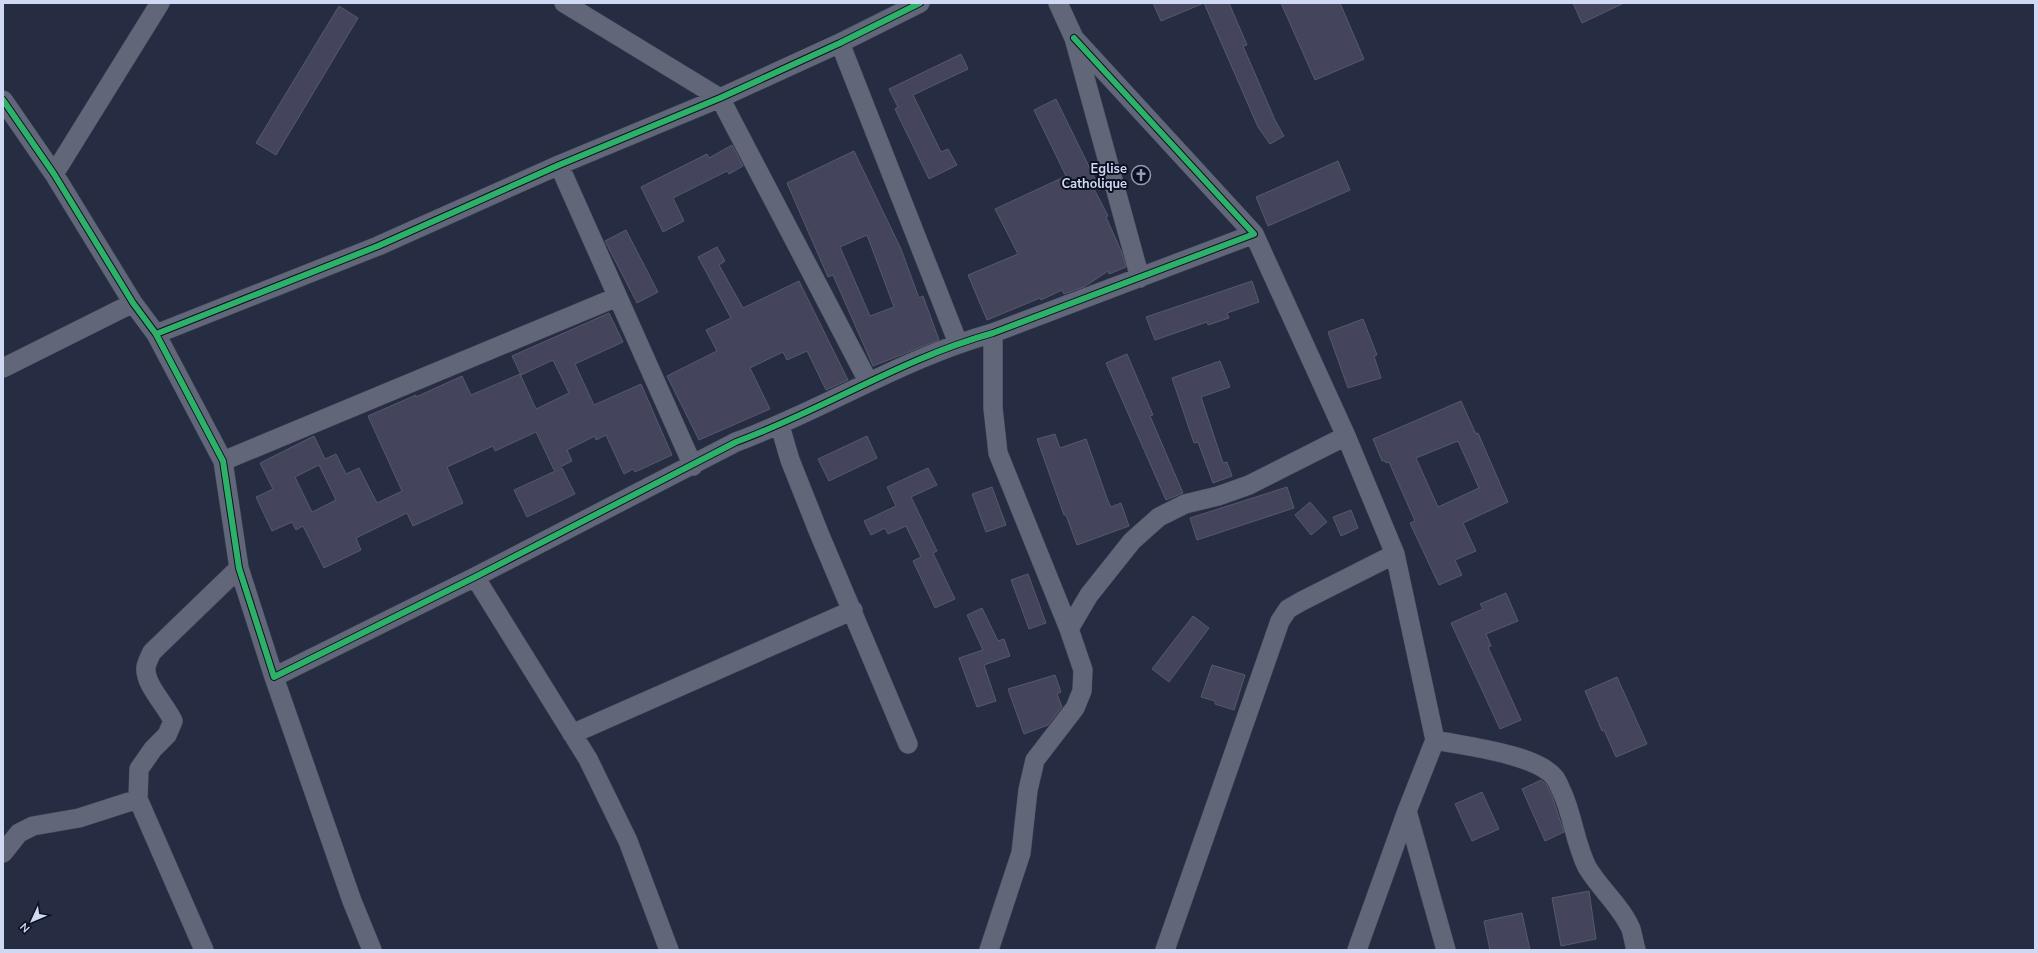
<svg xmlns="http://www.w3.org/2000/svg" width="2038" height="953" font-family="'Nunito Sans',sans-serif">
<rect width="100%" height="100%" fill="#262c41"/>
<path fill="#44445d" stroke="#57596b" fill-rule="evenodd" d="M1153,3H1229L1247,45L1243,46L1275,120L1284,136L1270,144L1258,127L1204,3L1161,21Z
M1281,3H1340L1364,59L1315,80Z
M1573,3H1624L1582,23Z
M339,6L358,18L276,155L256,143Z
M961,54L968,69L913,95L941,152L948,149L957,165L929,179L895,109L898,107L889,89Z
M1056,99L1098,185L1093,187L1108,216L1106,217L1122,253L1126,267L1109,274L1108,271L1084,287L1064,294L1062,290L1041,300L1040,298L987,320L968,275L1018,254L995,209L1066,176L1034,110Z
M732,145L743,166L729,174L727,171L673,198L684,221L663,232L641,187L707,154L709,158Z
M854,151L901,249L919,298L923,296L939,340L873,366L833,275L828,277L787,183ZM867,235L894,307L870,316L840,247Z
M1338,161L1350,190L1268,226L1256,197Z
M626,230L658,292L637,303L605,241Z
M717,247L725,261L719,265L743,308L799,281L848,380L826,390L807,351L787,360L783,352L750,368L770,409L699,440L667,376L717,351L706,330L731,318L698,257Z
M1252,281L1259,302L1227,313L1229,318L1208,325L1207,322L1155,340L1146,317Z
M609,313L623,342L575,364L594,405L641,384L672,455L635,472L633,469L624,474L606,435L596,440L595,436L567,450L572,461L554,470L536,432L495,451L493,446L447,467L463,503L413,526L407,513L356,538L361,550L324,568L303,526L296,530L292,522L272,531L256,497L273,489L260,463L314,436L325,459L336,454L346,474L359,468L377,503L402,491L368,416L416,395V397L462,376L471,395L520,374L536,409L569,393L553,360L521,375L512,356ZM319,465L336,500L312,512L295,477Z
M1363,319L1377,355L1374,356L1381,378L1348,388L1328,332Z
M1127,354L1153,415L1150,416L1183,493L1166,500L1106,363Z
M1220,361L1230,387L1201,397L1223,463L1227,462L1232,476L1213,483L1198,442L1194,443L1172,378Z
M1461,401L1476,434L1478,433L1508,502L1463,523L1476,551L1455,560L1462,575L1439,585L1410,523L1415,521L1389,462L1386,463L1384,460L1382,461L1373,439ZM1458,441L1479,488L1438,507L1416,458Z
M1055,434L1060,448L1086,439L1108,501L1111,507L1121,503L1129,526L1077,545L1066,515H1064L1037,439Z
M867,436L877,458L829,481L818,459Z
M562,468L575,494L527,517L514,490Z
M928,468L937,485L911,497L937,551L933,553L955,599L935,608L913,561L921,557L906,526L888,534L885,528L871,535L864,521L896,506L887,487Z
M992,487L1006,525L986,532L972,494Z
M1287,487L1294,508L1197,540L1190,518Z
M1310,502L1327,522L1311,535L1295,515Z
M1351,510L1358,528L1341,536L1333,517Z
M1028,574L1046,623L1029,629L1011,580Z
M1506,593L1518,621L1486,634L1491,646L1488,647L1521,720L1500,729L1451,623L1483,609L1480,604Z
M982,608L998,641L1004,639L1010,656L984,665L996,701L977,707L959,658L983,650L967,615Z
M1193,616L1209,628L1169,682L1152,669Z
M1212,665L1245,675L1234,710L1215,704V701L1201,697Z
M1055,675L1061,692L1057,694L1062,707L1048,725L1024,734L1008,689Z
M1617,677L1647,744L1616,757L1604,730L1602,731L1585,691Z
M1541,780L1547,785L1552,796L1564,832L1545,841L1522,789Z
M1482,792L1499,829L1472,841L1455,804Z
M1589,891L1596,939L1561,946L1552,898Z
M1522,913L1530,950H1490L1484,921Z"/>
<g fill="none" stroke-linecap="round" stroke-linejoin="round">
<g stroke="#43495c" stroke-width="20">
<path id="street" d="M564,3L720,98L868,381
M1058,3L1074,38L1140,278
M840,43L958,343
M3,100L54,174L133,303L156,334L223,461L239,568L274,677L475,577L736,442C823,410 903,358 993,333L1254,234L1074,38
M559,165L693,466
M54,174L160,3
M1254,234L1346,436L1395,554L1435,740L1407,811L1357,950
M156,334L378,246L559,165L720,98L840,43L920,3
M3,368L133,303
M780,426L790,460L819,533L908,744
M223,461L617,297
M475,577L588,759L628,841L669,950
M1069,629L1089,595L1132,541L1159,517L1185,504L1218,496L1249,485L1346,436
M274,677L352,901L372,950
M572,734L853,610
M1435,740C1464,746 1537,754 1555,778C1558,782 1560,788 1562,792C1573,816 1575,843 1587,867C1600,889 1621,906 1631,929C1633,936 1634,943 1636,950
M1407,811L1446,950
M3,853L19,833L33,826L79,818L138,799
M204,950L138,799L139,769L153,749L167,735L173,721C166,705 144,684 146,667C147,662 150,656 152,652L239,568
M989,950L1021,853L1028,790L1035,760L1075,708L1082,691L1083,670L1069,629L998,453L993,408V333
M1165,950L1280,621L1288,609L1302,601L1395,554"/>
</g>
<use href="#street" stroke="#616778" stroke-width="19"/>
<g stroke="#0b1122" stroke-width="8">
<path id="cycleway" d="M3,100L54,174L133,303L156,334L223,461L239,568L274,677L475,577L736,442C823,410 903,358 993,333L1254,234L1074,38
M156,334L378,246L559,165L720,98L840,43L920,3"/>
</g>
<use href="#cycleway" stroke="#2db169" stroke-width="6"/>
</g>
<defs>
<g id="church-ring" transform="scale(1)"><circle r="9.5" fill="#0b1122" stroke="#949cb5" stroke-width="1.5"/><path d="M-1.2-6h2.4v3.5h3.3v2.4h-3.3V6h-2.4V-.1h-3.3v-2.4h3.3Z" fill="#949cb5"/></g>
</defs>
<g fill-rule="evenodd">
<use href="#church-ring" x="1141" y="175"/>
</g>
<g text-anchor="middle" stroke-width="4" stroke-linejoin="round" paint-order="stroke">
<g font-size="13" font-weight="bold" fill="#cfd9f3" stroke="#0b1122" text-anchor="end">
<text x="1127" y="173">Eglise<tspan x="1127" dy="15">Catholique</tspan></text>
</g>
</g>
<rect width="2038" height="953" fill="none" stroke="#cfd9f3" stroke-width="8"/>
<g transform="translate(32 921) rotate(226)" stroke="#0b1122" stroke-width="3" paint-order="stroke">
<path d="M0-3L7 15L0 10L-7 15Z" fill="#cfd9f3"/>
<text y="-6" font-size="11" font-weight="bold" text-anchor="middle" fill="#cfd9f3">N</text>
</g>
</svg>
